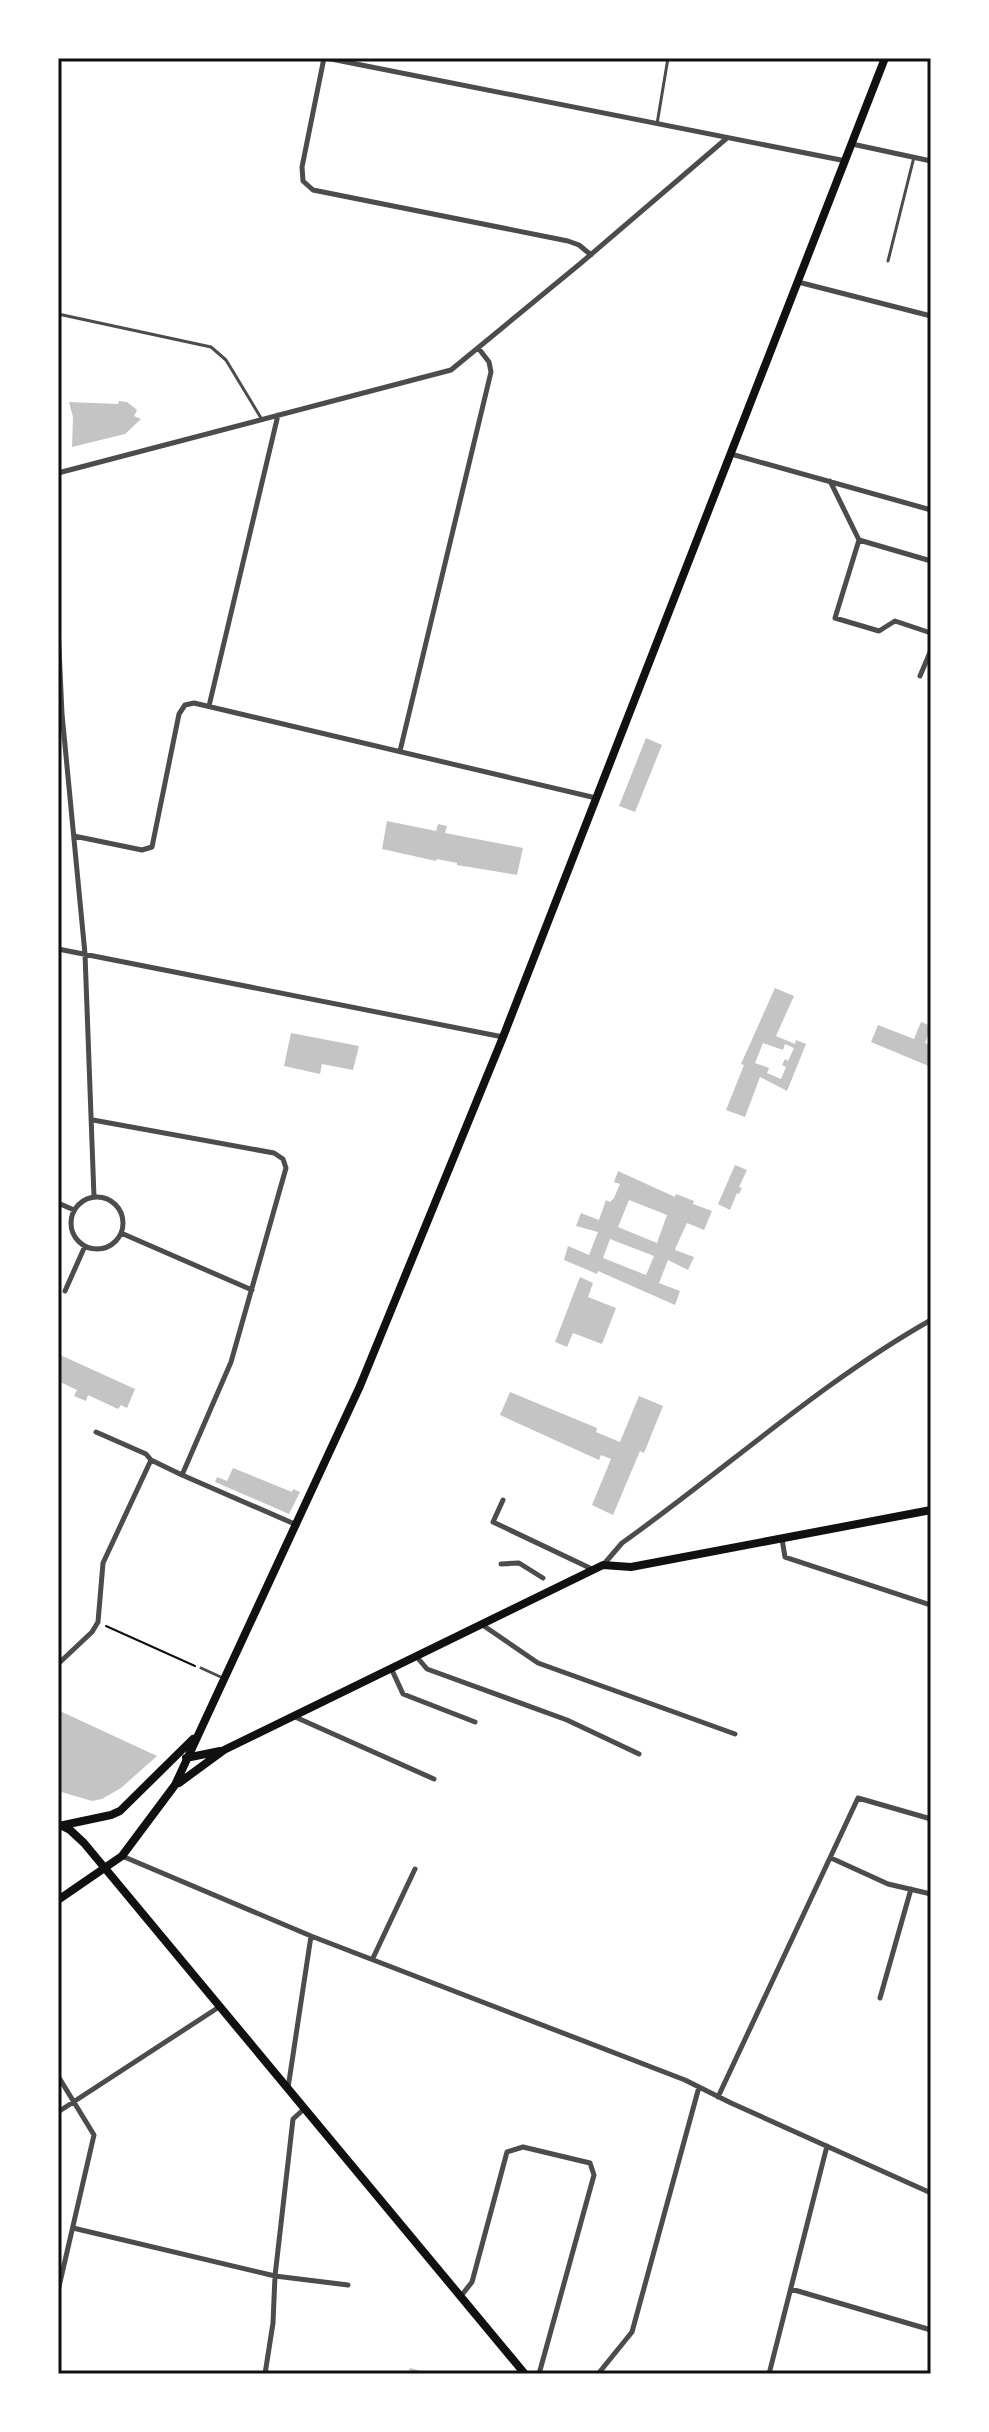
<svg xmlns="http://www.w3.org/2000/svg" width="989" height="2432" font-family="Inter,sans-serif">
<rect width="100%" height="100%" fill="#fff"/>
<path fill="#c4c4c4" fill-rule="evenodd" d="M119,401L127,402L137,410L134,416L141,419L125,434L72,447L73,417L69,402L118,404Z
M646,738L662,745L635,812L619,806Z
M387,821L436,831L438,824L447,826L445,833L523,848L517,875L457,865V863L437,859L436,861L382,849Z
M775,988L794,996L776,1036L795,1044L796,1040L806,1044L787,1091L760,1077L745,1117L726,1110L744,1065L741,1064ZM763,1043L783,1050L785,1044L794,1048L788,1061L785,1059L782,1065L786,1067L781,1079L767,1073L769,1068L755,1063Z
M921,1022L931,1026L925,1043L931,1046V1067L871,1042L878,1025L914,1039Z
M291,1033L359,1046L353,1070L322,1064L320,1074L284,1066Z
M735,1165L747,1170L739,1187L742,1188L739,1194L737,1193L730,1210L718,1204Z
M618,1171L675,1197L676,1194L694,1201L693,1204L712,1211L704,1230L687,1223L676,1247L675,1250L694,1257L688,1270L668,1260L659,1283L680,1291L675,1305L598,1271L597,1274L564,1260L568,1246L589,1255L598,1232L576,1226L581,1213L599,1220L606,1200L610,1202L614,1198L620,1184L614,1182ZM629,1200L667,1215L657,1243L618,1227ZM610,1239L654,1256L646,1275L603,1258Z
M580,1277L593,1283L588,1297L616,1308L602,1344L573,1333L567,1347L555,1342Z
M58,1354L135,1389L127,1408L121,1405L118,1409L88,1395L86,1401L74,1396L77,1390L58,1381Z
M510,1392L597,1428L596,1432L620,1442L639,1396L663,1406L644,1453L640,1451L613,1515L592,1505L611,1459L601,1455L599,1460L500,1415Z
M233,1468L292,1492L293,1489L300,1492L289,1514L215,1482L217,1477L227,1481Z
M58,1710L62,1712L157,1756L121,1788L102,1799L92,1801L58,1791Z
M410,2368L429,2373V2374H408Z"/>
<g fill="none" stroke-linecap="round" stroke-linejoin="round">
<path stroke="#111" stroke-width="2" d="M106,1626L195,1666"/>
<path stroke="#4c4c4c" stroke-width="3" d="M657,124L668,58
M888,261L914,157
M58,314L211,347L226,360L261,418
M201,1668L223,1678"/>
<path stroke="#4c4c4c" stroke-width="5" d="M324,58L302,167L303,181L313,190L568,241L579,245L591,255
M326,58L846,161
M852,144L931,161
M798,282L931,316
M731,454L931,510
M58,473L451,370L581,263L727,138
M830,481L859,540L835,618L879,631L895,621L931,633
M859,540L931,561
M58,627L62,714L85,954L94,1197
M920,676L931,650
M209,706L278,415
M400,751L491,372L489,362L479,349
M74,836L142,850L152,847L179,714L185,705L194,703L596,798
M58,949L503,1037
M93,1120L274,1153L283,1159L286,1168L231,1362L182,1475
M71 1223a26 26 0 1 1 52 0a26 26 0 1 1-52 0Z
M58,1203L74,1210
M121,1233L252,1290
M65,1291L85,1246
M96,1432L146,1454L151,1460L182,1475L297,1525
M503,1500L493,1522L592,1569
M782,1539L785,1557L931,1605
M501,1564L519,1563L543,1578
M604,1564L622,1543C725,1470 821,1382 931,1320
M481,1624L538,1663L735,1734
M416,1656L427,1669L567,1720L639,1754
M58,1664L92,1632L98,1622L103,1563L151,1460
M391,1668L403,1694L475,1722
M293,1716L434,1779
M122,1856L311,1936L685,2080L731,2103L931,2193
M831,1858L888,1884L931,1894
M373,1958L415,1869
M880,1998L911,1889
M58,2076L94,2135L58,2291
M288,2088L311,1936
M718,2097L858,1798L931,1819
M58,2112L219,2007
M73,2228L275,2276L348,2285
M791,2289L931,2330
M461,2296L472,2282L507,2152L523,2147L590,2163L594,2175L539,2374
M265,2374L273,2323L275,2276L293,2119L304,2109
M598,2374L632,2332L699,2087
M769,2374L827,2146"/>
<path stroke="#111" stroke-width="8" d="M186,1758L220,1751
M179,1783L224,1750L603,1565L631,1567L931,1510
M58,1824L70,1830L84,1843L525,2374
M59,1826L111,1815L120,1811L193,1739
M58,1900L122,1856L175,1785L360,1386L503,1037L885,58"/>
</g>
<rect width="989" height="2432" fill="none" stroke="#ffffff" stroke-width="120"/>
<rect x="60" y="60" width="869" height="2312" fill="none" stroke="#111" stroke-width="3"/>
</svg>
